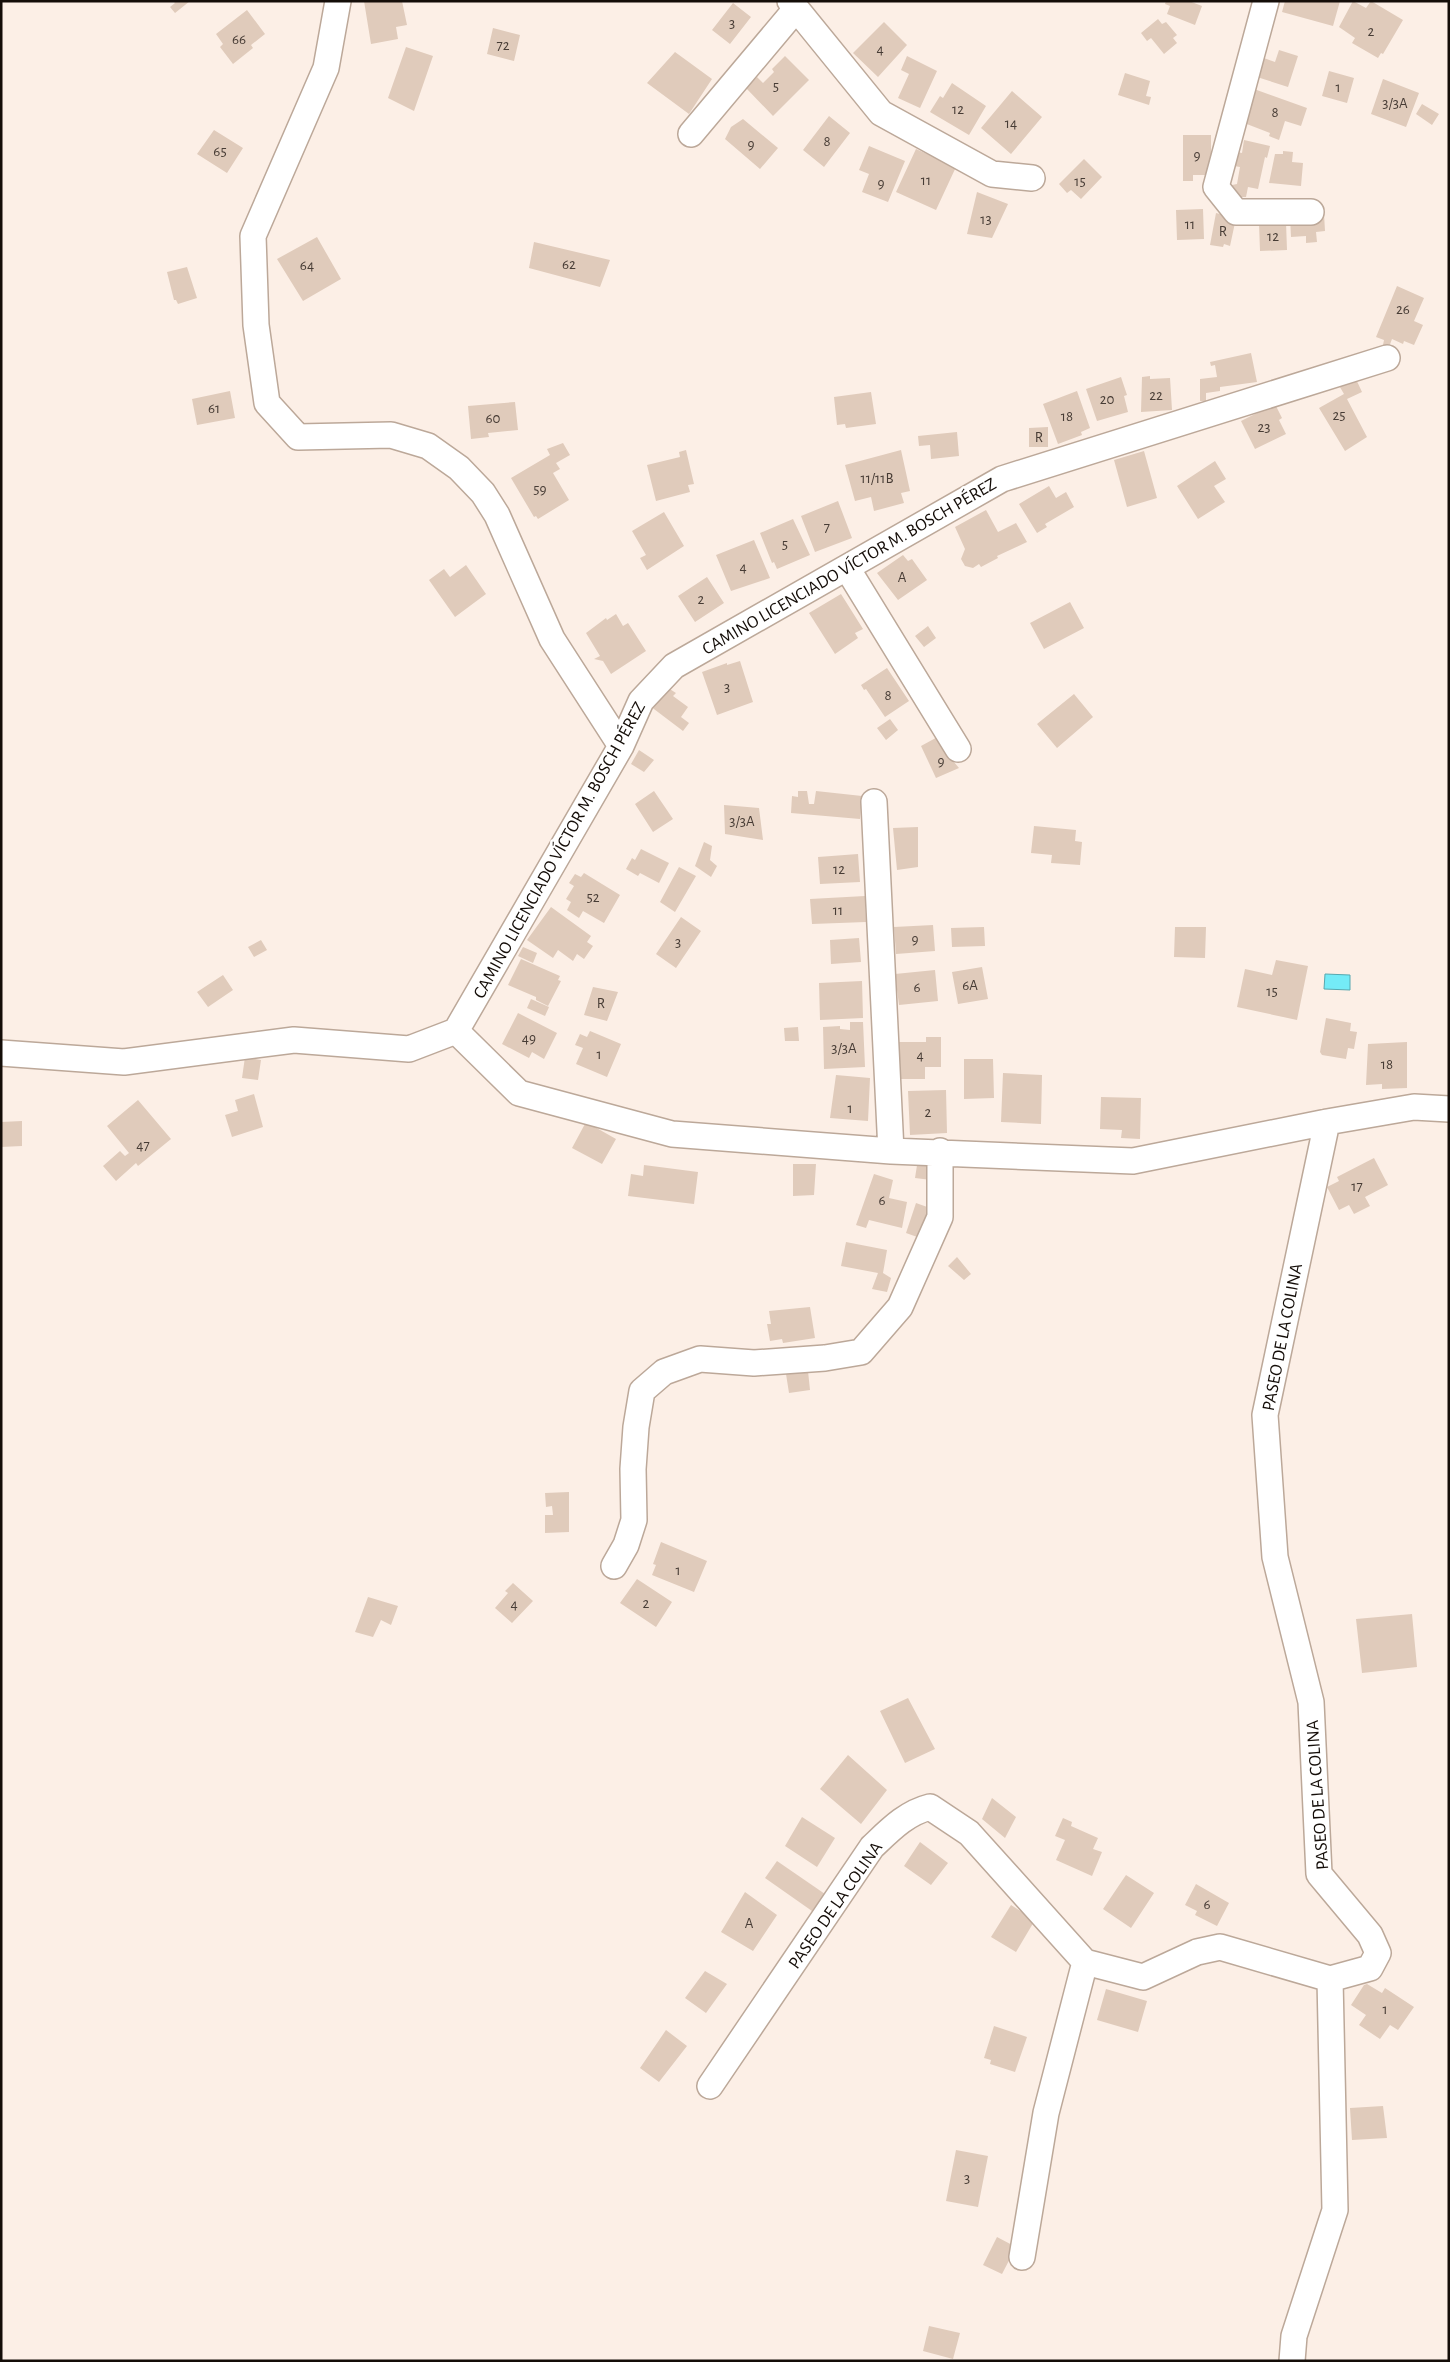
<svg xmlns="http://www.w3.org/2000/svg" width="1450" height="2362" font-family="'Alegreya Sans',sans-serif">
<rect width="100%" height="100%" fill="#fcefe6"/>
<path fill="#74ebf7" stroke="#57a8af" d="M1325,974L1350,975V990L1324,989Z"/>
<path fill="#e0cbbb" d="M173,1H190L175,13L170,7L175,3Z
M364,1H402L407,25L396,27L398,39L371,44Z
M1166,1H1189L1202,6L1195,25L1167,14L1170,6L1165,4Z
M1285,1H1340L1333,26L1282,12Z
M1353,1L1366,8L1371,1L1403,20L1383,54L1381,53L1378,58L1352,43L1355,38L1339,27Z
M733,3L751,17L730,44L712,30Z
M247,10L265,34L251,45L253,48L233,64L220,47L223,44L216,34Z
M1158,19L1162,24L1166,22L1177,35L1173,38L1177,43L1164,54L1151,38L1147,41L1141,33Z
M884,22L907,45L878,77L853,53Z
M493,28L520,35L514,61L487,54Z
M406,47L433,56L414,111L388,98Z
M1279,50L1298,56L1288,87L1257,77L1264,58L1275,62Z
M675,52L712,79L689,114L647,83Z
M785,56L809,80L773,116L746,88L757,77L763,83L774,72L772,69Z
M907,56L937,71L920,108L898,98L909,74L901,70Z
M1329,71L1354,78L1347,103L1322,96Z
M1125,73L1150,81L1146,96L1151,97L1149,105L1118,95Z
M1383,79L1419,93L1406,127L1371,114Z
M952,83L986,106L969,135L930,112L940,96L943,98Z
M1254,89L1307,108L1301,126L1285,121L1279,140L1269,136L1270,133L1239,121Z
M1012,91L1042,117L1011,154L981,128Z
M1422,104L1439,114L1432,125L1416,114Z
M829,116L850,133L824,167L803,150Z
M743,119L778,148L760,169L725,139L731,127Z
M214,130L243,148L227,173L197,154Z
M1183,135H1211V175H1193V181H1183Z
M1244,140L1270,146L1267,158L1265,157L1258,189L1248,187L1246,197H1238L1232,188V185L1237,184L1240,167L1234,166L1237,152L1242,153Z
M869,146L905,161L888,202L862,192L869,174L859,170Z
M916,149L956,167L936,210L896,192Z
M1283,151L1293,152L1292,162L1303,163L1301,186L1269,183L1275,154H1283Z
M1084,159L1102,177L1081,199L1071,190L1067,193L1059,184Z
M977,192L1008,204L992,238L967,234Z
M1203,209L1204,239L1177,240L1176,210Z
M1216,213L1236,218L1230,246L1224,244L1223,247L1210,245Z
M1324,214L1325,231L1316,232L1317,242L1306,243V236L1291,237L1290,217Z
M1286,222L1287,250L1260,251L1259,223Z
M317,237L341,279L303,301L277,259Z
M534,242L610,260L600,287L529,268Z
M187,267L197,298L178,304L176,300H174L167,272Z
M1397,286L1424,298L1414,321L1423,325L1414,345L1404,341L1403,344L1392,339L1389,347L1383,345L1384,340L1376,337Z
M1251,353L1257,382L1220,387V391L1206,393V401H1200V379L1217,377L1215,365L1211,366L1210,362Z
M1150,376V379L1170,378L1172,410L1141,412L1142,377Z
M1121,377L1127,395L1124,396L1128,412L1097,421L1086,389Z
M1355,377L1362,392L1347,399L1367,437L1345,451L1319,408L1344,394L1337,382Z
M230,391L235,418L197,425L192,399Z
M1077,391L1090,428L1081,432L1082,435L1058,444L1043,404Z
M871,392L876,424L846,428L845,424L837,425L834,397Z
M515,402L518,430L488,433L489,437L471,439L468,406Z
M1275,404L1282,418L1279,420L1286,434L1255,449L1241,421Z
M1048,427V447H1029V428Z
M957,432L959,456L931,459L930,445L919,446L918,436Z
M563,443L570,455L556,463L560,469L553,473L569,500L538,519L536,516L534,517L511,478L550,455L547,449Z
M686,450L694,484L688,485L690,492L656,501L647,465L680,457L679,452Z
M901,450L910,491L901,493L904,503L874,511L871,497L855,501L845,465Z
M1144,451L1157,498L1127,507L1114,460Z
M1215,461L1226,479L1214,486L1225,502L1198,519L1177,486Z
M1049,486L1056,498L1066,492L1074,507L1045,524L1047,527L1037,533L1019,504Z
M838,501L852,538L815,552L801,516Z
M986,510L998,532L1016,523L1027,542L997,556L998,558L981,567L979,564L973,568L965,566L961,559L965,549L955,527Z
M664,512L684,546L647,570L640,558L646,555L632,531Z
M793,519L810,555L777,569L774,562L772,563L760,533Z
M754,540L770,578L731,591L716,555Z
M903,555L908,561L912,559L927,580L898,600L877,573Z
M466,565L486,594L455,617L429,580L444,569L450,577Z
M707,577L724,603L695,622L678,596Z
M841,594L863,629L855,633L858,638L835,654L809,613Z
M1070,602L1084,628L1044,649L1030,623Z
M616,614L623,626L628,623L646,651L611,674L603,661L594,659L600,656L586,633L606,618L607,620Z
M928,626L936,638L924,647L915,636Z
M740,661L753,702L717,715L702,672L727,663V665Z
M887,668L909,701L885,717L866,689L864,690L861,685Z
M665,686L676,693L673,696L688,707L681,717L689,723L683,731L650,706Z
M1074,694L1093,717L1057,748L1037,724Z
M890,719L898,730L886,740L877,728Z
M943,734L948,755L959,768L936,778L921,746Z
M639,750L654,760L644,772L631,764Z
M654,791L673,819L653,832L635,804Z
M798,791H807L809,804H814L816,791L862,796L860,819L791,813L792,796L798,797Z
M724,805L759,808L763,840L725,834Z
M1034,826L1076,830L1075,841L1082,842L1080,865L1051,863L1052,855L1031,853Z
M918,827V867L897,870L893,828Z
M704,842L712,846L710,860L717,866L711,877L695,866Z
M641,849L669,863L659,883L640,873L638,876L626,869L632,858L635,860Z
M858,854L860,882L820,884L818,857Z
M679,867L696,876L675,912L660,902Z
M584,873L620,895L604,923L583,911L579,918L567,910L571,902L566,899L574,886L569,883L575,874L581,877Z
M865,896L866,922L812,924L810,899Z
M551,907L591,936L587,942L593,946L584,959L577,954L573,961L558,950L553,958L527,940Z
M681,917L701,931L676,968L656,954Z
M933,925L935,951L896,954L894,927Z
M984,927L985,946L952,947L951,928Z
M1175,927H1206L1205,958L1174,957Z
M859,938L861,962L831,964L830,940Z
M261,940L267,950L254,957L248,947Z
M523,947L537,953L533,963L518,956Z
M521,959L560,976L558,980L561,981L548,1006L536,1000V997L508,985Z
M1276,960L1308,966L1297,1020L1237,1007L1245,969L1272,975Z
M982,967L988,999L958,1004L952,972Z
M935,970L938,1001L899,1005L895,974Z
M223,975L233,990L208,1007L197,992Z
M862,981L863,1018L820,1020L819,983Z
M593,987L618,992L607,1021L584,1015Z
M531,999L549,1007L545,1016L527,1008Z
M518,1013L557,1033L544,1059L532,1052L529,1058L502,1044Z
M1326,1018L1351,1023L1350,1031L1357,1032L1354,1049L1348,1048L1346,1059L1322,1055L1320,1052Z
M850,1022H863L865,1067L824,1069L823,1027L840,1026V1029L850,1030Z
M798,1027L799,1041H785L784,1028Z
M590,1031L621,1044L607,1077L576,1064L583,1048L575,1045L580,1034L587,1037Z
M926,1037H941V1067H925V1079H899V1042H926Z
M1407,1042V1088L1382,1089V1084L1366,1085L1368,1044Z
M245,1057L261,1060L258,1080L242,1078Z
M964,1059H993L994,1098L964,1099Z
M1003,1073L1042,1075L1041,1124L1001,1122Z
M836,1075L870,1078L868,1121L830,1118Z
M946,1090L947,1133L910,1135L908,1091Z
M254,1094L263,1127L232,1137L225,1115L238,1111L235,1100Z
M1101,1097L1141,1098L1140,1139L1121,1138L1122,1130L1100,1129Z
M138,1100L171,1139L138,1166L136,1163L116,1181L103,1166L120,1151L125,1156L129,1153L107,1126Z
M22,1121V1146L1,1147V1122Z
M586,1122L616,1139L602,1164L572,1148Z
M1374,1158L1388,1185L1365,1197L1370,1206L1354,1214L1349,1205L1339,1210L1327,1187L1339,1181L1337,1177Z
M918,1159L933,1161L931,1180L915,1178Z
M793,1164H816L814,1195L793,1196Z
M644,1165L698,1172L694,1204L628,1196L631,1174L643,1176Z
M874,1174L893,1180L889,1198L907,1202L902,1228L869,1220L866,1228L856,1225Z
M916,1203L930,1208L920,1238L906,1233Z
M846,1242L887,1250L883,1273L891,1278L887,1292L872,1289L878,1273L841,1266Z
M957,1257L971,1274L964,1280L948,1266Z
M810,1307L815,1338L783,1343L782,1339L770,1341L767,1324H771L769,1311Z
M808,1371L810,1390L789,1393L786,1374Z
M569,1492V1532L545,1533V1515H553L552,1506L546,1507L545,1493Z
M661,1542L707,1561L694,1592L652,1575L656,1565L653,1564Z
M637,1579L672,1602L656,1627L620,1603Z
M513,1583L533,1601L512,1623L495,1608L508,1593L505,1591Z
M368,1597L398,1606L391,1625L381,1620L373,1637L355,1632Z
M1412,1614L1417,1667L1362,1673L1356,1619Z
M908,1698L935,1749L905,1763L880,1711Z
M848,1755L887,1790L861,1824L820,1789Z
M992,1798L1016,1817L1005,1838L982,1819Z
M802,1817L835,1838L817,1867L785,1846Z
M1063,1818L1072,1822L1071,1826L1098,1838L1093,1849L1102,1852L1092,1876L1056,1860L1065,1840L1055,1836Z
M920,1842L948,1863L931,1885L904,1866Z
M777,1861L825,1894L812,1911L765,1878Z
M1126,1875L1154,1893L1131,1928L1103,1909Z
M1196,1884L1229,1903L1217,1926L1195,1915L1197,1911L1185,1905Z
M745,1892L777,1915L753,1951L721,1932Z
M1011,1905L1035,1920L1016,1952L991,1937Z
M705,1971L727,1984L706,2013L685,1998Z
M1367,1984L1382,1993L1385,1988L1414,2007L1398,2030L1390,2025L1380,2039L1359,2025L1366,2015L1351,2005L1364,1985Z
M1106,1989L1147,2001L1138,2032L1097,2020Z
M994,2026L1027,2037L1015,2072L990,2064L991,2060L984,2058Z
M666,2030L687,2046L659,2082L640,2068Z
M1383,2106L1387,2138L1352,2140L1350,2108Z
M956,2150L988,2156L978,2207L946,2201Z
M997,2237L1016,2247L1002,2274L983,2265Z
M929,2326L960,2333L953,2359L923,2351Z"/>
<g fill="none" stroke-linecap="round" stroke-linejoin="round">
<g stroke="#bca899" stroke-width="28">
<path id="minor" d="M338,1L326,68L253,236L256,325L267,403L298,437L391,435L428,446L459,468L483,493L497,515L552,639L621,746
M790,1L881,113L992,174L1032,178
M1266,1L1216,187L1236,212H1311
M691,134L796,9
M847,568L958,749
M874,802L891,1151
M456,1031L519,1093L672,1134L891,1151L1133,1161L1327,1122L1414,1107L1449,1109
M1,1053L124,1062L294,1040L409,1049L456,1031L621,746L641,701L674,666L1002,479L1387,358
M614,1566L626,1545L634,1520L633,1469L636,1427L642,1391L664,1372L700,1359L754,1363L825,1358L861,1352L900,1307L940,1217V1151
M710,2086L872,1847C890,1830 906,1813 930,1807L969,1833L1085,1962L1143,1977L1197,1952L1220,1947L1330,1979L1370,1968L1378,1953L1370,1935L1319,1874L1311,1702L1275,1557L1265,1415L1327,1122
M1022,2257L1046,2113L1085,1962
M1292,2361L1294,2336L1335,2210L1330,1979"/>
</g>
<use href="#minor" stroke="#fff" stroke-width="25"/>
</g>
<g text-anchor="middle" stroke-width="5" stroke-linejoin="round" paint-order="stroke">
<g font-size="15" fill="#473c35">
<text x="732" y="28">3</text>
<text x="1371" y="36">2</text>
<text x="239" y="44">66</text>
<text x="503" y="50">72</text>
<text x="880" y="54">4</text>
<text x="776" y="91">5</text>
<text x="1338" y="92">1</text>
<text x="1395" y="108">3/3A</text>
<text x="958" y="114">12</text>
<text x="1275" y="117">8</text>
<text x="1011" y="128">14</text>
<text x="827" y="146">8</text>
<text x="751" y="149">9</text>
<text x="220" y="156">65</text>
<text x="1197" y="160">9</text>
<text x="926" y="185">11</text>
<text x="1080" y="186">15</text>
<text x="881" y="188">9</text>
<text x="986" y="224">13</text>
<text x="1190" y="229">11</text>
<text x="1223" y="236">R</text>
<text x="1273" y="241">12</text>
<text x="569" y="269">62</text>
<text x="307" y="270">64</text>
<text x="1403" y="314">26</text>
<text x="1156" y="400">22</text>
<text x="1107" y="404">20</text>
<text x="214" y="413">61</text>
<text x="1339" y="420">25</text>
<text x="1067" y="421">18</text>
<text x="493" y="423">60</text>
<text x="1264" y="432">23</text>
<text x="1039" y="442">R</text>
<text x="877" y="483">11/11B</text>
<text x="540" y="494">59</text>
<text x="827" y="532">7</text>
<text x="785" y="549">5</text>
<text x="743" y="572">4</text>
<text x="902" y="582">A</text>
<text x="701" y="604">2</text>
<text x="727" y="692">3</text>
<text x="888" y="700">8</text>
<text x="941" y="766">9</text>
<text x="742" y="826">3/3A</text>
<text x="839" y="874">12</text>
<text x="593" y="902">52</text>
<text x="838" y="915">11</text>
<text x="915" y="944">9</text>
<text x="678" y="947">3</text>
<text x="970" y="990">6A</text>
<text x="917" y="992">6</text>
<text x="1272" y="996">15</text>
<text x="601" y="1008">R</text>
<text x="529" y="1043">49</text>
<text x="844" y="1053">3/3A</text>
<text x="599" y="1059">1</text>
<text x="920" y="1060">4</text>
<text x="1387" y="1069">18</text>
<text x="850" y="1113">1</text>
<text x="928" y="1117">2</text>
<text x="143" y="1150">47</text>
<text x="1357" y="1191">17</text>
<text x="882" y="1205">6</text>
<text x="678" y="1575">1</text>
<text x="646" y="1608">2</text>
<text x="514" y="1609">4</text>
<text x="1207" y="1909">6</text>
<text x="749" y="1928">A</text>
<text x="1385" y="2014">1</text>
<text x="967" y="2183">3</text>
</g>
<g font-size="18" fill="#140d08" stroke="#fff">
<text transform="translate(849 566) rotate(-30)" y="6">CAMINO LICENCIADO VÍCTOR M. BOSCH PÉREZ</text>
<text transform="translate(559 850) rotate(-61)" y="6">CAMINO LICENCIADO VÍCTOR M. BOSCH PÉREZ</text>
<text transform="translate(1282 1337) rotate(-79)" y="6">PASEO DE LA COLINA</text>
<text transform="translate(1317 1795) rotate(-94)" y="6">PASEO DE LA COLINA</text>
<text transform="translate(835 1905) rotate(-55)" y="6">PASEO DE LA COLINA</text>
</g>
</g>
<rect width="1450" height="2362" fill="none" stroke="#140d08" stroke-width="5"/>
</svg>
